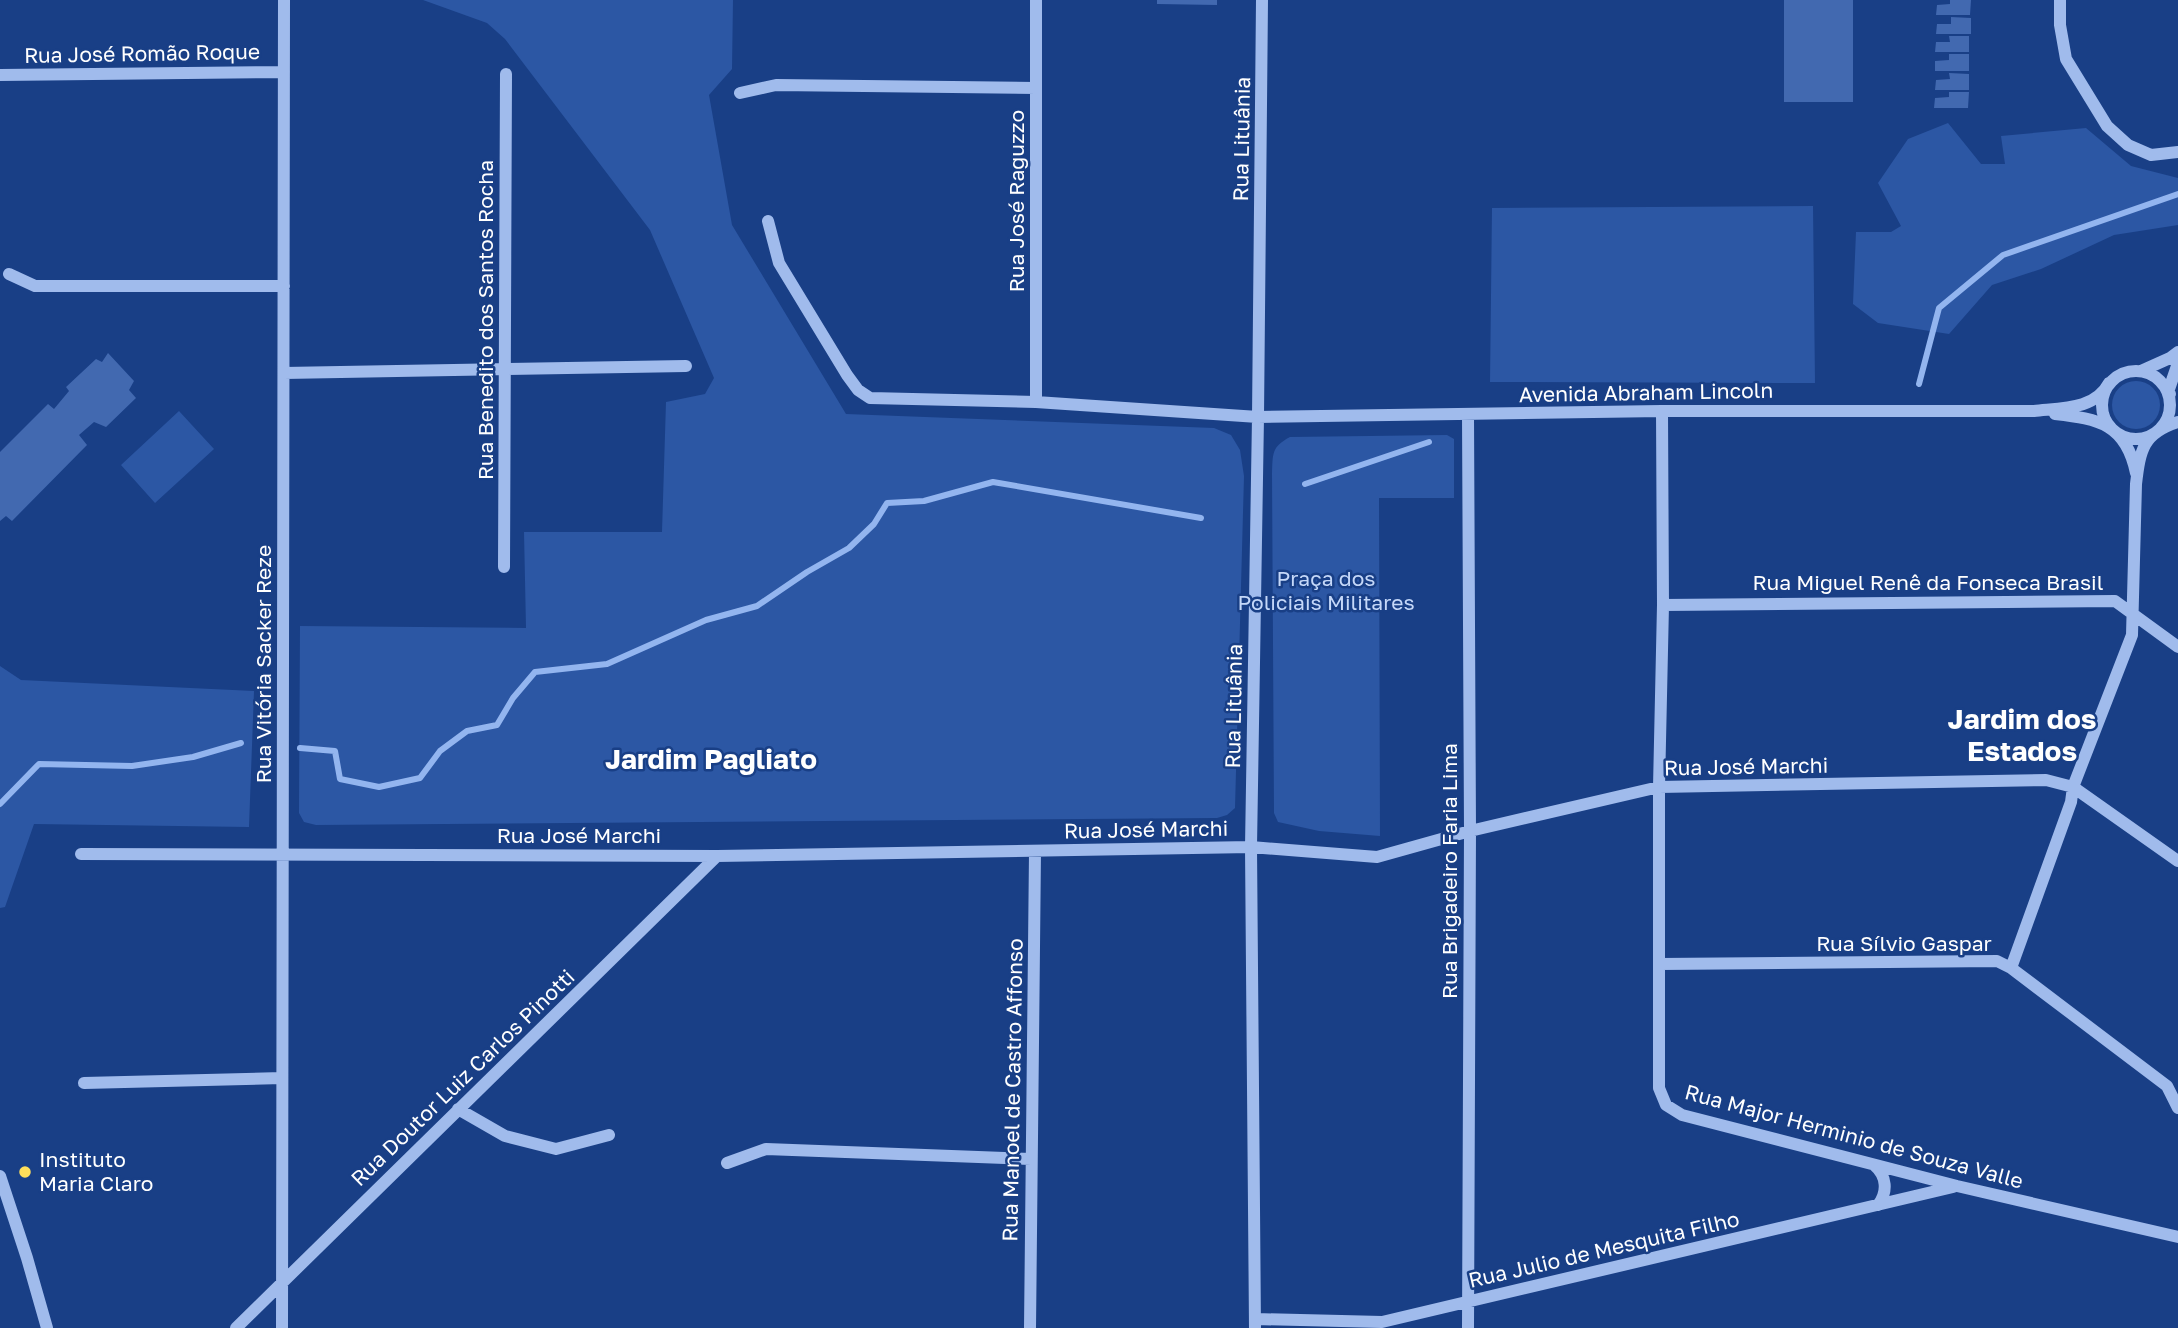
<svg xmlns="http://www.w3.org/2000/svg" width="2178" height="1328" font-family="'Golos Text',sans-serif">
<rect width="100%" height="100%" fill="#193f86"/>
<path fill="#2c57a4" d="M423,0H733L732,69L709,95L732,225L846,414L1214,428L1231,435L1240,450L1244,476L1235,808L1227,815L1217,818L316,825L304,822L299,813L300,626L526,628L524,532H662L666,402L705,394L714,378L650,230L505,39L487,23Z
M1948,123L1981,164H2005L2001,136L2086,128L2131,166L2178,178V225L2114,235L2041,269L1992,285L1949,334L1878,323L1853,304L1856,232H1891L1901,226L1878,183L1908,139Z
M1813,206L1815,383L1490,382L1492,208Z
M2112 405a24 24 0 1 1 48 0a24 24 0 1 1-48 0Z
M179,411L214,449L155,503L121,465Z
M1447,435L1454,439V498H1379L1380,836L1319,831L1278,822L1274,813L1272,474C1273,454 1271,447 1290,437Z
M0,666L21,680L254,691L249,827L34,824L5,907L0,908Z"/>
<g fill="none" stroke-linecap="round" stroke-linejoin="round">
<path stroke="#93b5ef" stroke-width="6" d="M1919,384L1939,308L2003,255L2178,194
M1305,484L1429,442
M300,748L335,751L340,779L379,787L420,778L440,751L467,731L497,725L513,698L535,672L607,664L706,620L757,606L807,572L849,548L874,524L887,503L924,501L993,482L1201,518
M0,804L39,764L132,766L193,757L241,743"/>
</g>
<path fill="#4269b0" d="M1157,0H1217V5L1157,4Z
M1784,0H1853V102H1784Z
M1950,0H1971L1970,15H1936L1937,5L1950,4Z
M1951,17L1971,18V34H1936L1937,24H1951Z
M1949,36H1969V52H1935L1936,42H1950Z
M1949,54H1969V71H1935V61L1949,60Z
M1949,73L1969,74V90H1935L1936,80L1950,79Z
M1949,92H1969L1968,108H1934L1935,98L1949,97Z
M108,353L134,381L129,390L136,398L106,427L94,422L79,435L87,445L12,521L6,516L0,521V452L48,404L54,409L69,391L66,387L96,359L102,362Z"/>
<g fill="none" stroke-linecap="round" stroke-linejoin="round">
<path stroke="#a0bbec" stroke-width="12" d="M2060,0V25L2066,59L2107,126L2128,145L2151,155L2178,152
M0,75L284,72
M740,93L776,85L1036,88
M768,221L779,263L847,375L858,390L870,398L1036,402L1258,417L1662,411H2034C2061,408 2095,410 2109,383
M9,274L35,286H284
M2102 405a34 34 0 1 1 68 0a34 34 0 1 1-68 0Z
M2141,371L2170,358L2178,352
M284,373L686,366
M2170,394L2168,392L2178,363
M1036,402V0
M1662,411L1663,605L1659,787V1088L1666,1105L1682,1115L1957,1186L2178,1237
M2055,414C2099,419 2126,424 2136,473
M1468,415L1470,831L1468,1328
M504,567L506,74
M1663,605L2115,601L2178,647
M81,854L717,856L1251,847L1377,857L1470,831L1659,787L2046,780L2073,787L2178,861
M1660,964L1997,961L2011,968L2167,1086L2178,1108
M2011,968L2071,802L2073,787L2132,635L2136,484C2140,450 2143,433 2178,422
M84,1083L282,1078
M458,1109L505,1136L556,1149L609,1135
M727,1163L766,1149L1031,1159
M1874,1165C1887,1176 1888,1192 1878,1205
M0,1176L27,1258L47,1328
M1256,1319L1382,1322L1953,1187
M236,1328L717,856
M282,1328L284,0
M1030,1328L1035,852
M1255,1328L1251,847L1258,417L1262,0"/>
</g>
<circle fill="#ffdf5b" stroke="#193f86" stroke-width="2.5" cx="25" cy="1172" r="7"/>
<g text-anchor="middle" stroke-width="5" stroke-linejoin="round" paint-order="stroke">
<g font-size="21" fill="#fff" stroke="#193f86">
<text transform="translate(142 54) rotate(-1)" y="7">Rua José Romão Roque</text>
<text transform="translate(1242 139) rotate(-89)" y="7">Rua Lituânia</text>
<text transform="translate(1017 201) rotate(-90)" y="7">Rua José Raguzzo</text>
<text transform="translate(486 320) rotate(-90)" y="7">Rua Benedito dos Santos Rocha</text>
<text transform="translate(1646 393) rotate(-1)" y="7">Avenida Abraham Lincoln</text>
<text x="1928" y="590">Rua Miguel Renê da Fonseca Brasil</text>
<text transform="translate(264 664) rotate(-90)" y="7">Rua Vitória Sacker Reze</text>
<text transform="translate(1234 706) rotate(-89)" y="7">Rua Lituânia</text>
<text transform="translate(1746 767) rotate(-1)" y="7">Rua José Marchi</text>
<text transform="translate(1146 830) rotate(-1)" y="7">Rua José Marchi</text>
<text x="579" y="843">Rua José Marchi</text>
<text transform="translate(1450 871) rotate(-90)" y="7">Rua Brigadeiro Faria Lima</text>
<text x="1904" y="951">Rua Sílvio Gaspar</text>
<text transform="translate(463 1078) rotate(-44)" y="7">Rua Doutor Luiz Carlos Pinotti</text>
<text transform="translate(1013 1090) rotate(-89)" y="7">Rua Manoel de Castro Affonso</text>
<text transform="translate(1854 1137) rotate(15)" y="7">Rua Major Herminio de Souza Valle</text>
<text transform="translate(1604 1250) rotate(-13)" y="7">Rua Julio de Mesquita Filho</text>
</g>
<g font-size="21" fill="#c5d8f9" stroke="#193f86">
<text x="1326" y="586">Praça dos<tspan x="1326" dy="24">Policiais Militares</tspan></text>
</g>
<g font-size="21" fill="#fff" stroke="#193f86" text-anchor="start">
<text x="39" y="1167">Instituto<tspan x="39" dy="24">Maria Claro</tspan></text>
</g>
<g font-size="28" font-weight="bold" fill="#fff" stroke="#193f86">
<text x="2022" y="729">Jardim dos<tspan x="2022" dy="32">Estados</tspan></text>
<text x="711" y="769">Jardim Pagliato</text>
</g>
</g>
</svg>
